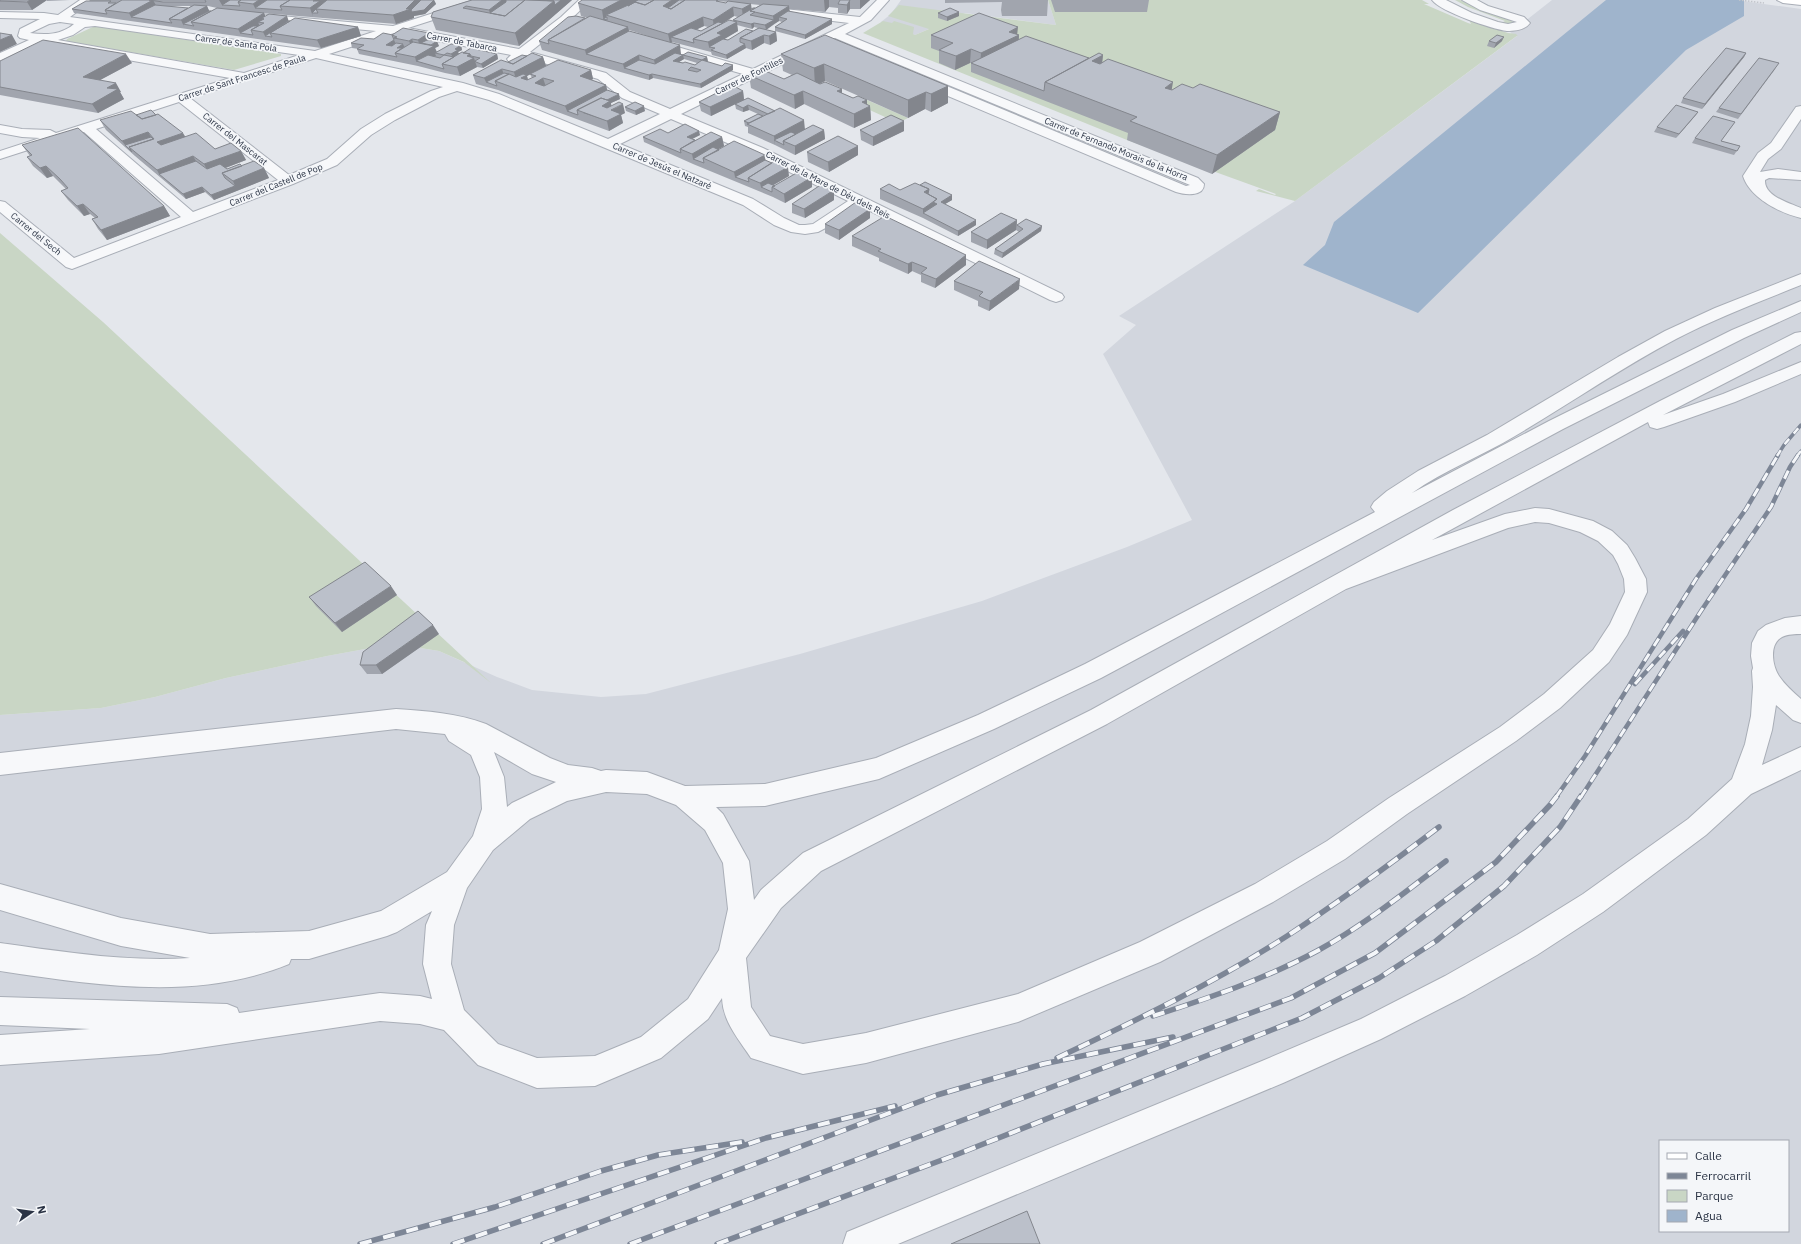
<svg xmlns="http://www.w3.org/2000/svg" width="1801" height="1244" font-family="'IBM Plex Sans',sans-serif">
<rect width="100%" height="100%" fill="#e4e7ec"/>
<path fill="#d2d6de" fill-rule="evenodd" d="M901,0H1048L1056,25L965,13L915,35L881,22L891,14Z
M1552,0H1735L1801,9V1244H0V715L101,708L155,697L226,678L327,656L376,647L408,646L439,651L497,677L532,690L601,697L646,694L800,654L982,601L1127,547L1192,520L1103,354L1136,325L1119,316L1295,201L1517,36L1510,33ZM1660,1141H1788V1231H1660Z"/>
<path fill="#c9d6c5" d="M1048,0H1422L1429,4H1424L1468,23L1471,24L1469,20L1508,33L1517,34L1516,35H1518L1295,201L1256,191L1259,189L1275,195L1276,194L1127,140L863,33L883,21L892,23L894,21L914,27L913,34L915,35L929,29L888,16L899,5L1056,25Z
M1455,0H1460L1514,22L1509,26L1499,24L1505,21L1468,7Z
M95,26L281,54V56L234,70L66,41L67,39Z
M858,96L908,118L898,123L848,100Z
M0,233L103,322L491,683L464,662L439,651L408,646L376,647L327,656L226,678L155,697L101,708L0,715Z"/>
<path fill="#9fb4cc" d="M1606,0H1744V16L1686,50L1418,313L1303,265L1325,245L1334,222Z"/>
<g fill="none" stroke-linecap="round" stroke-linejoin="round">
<g stroke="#a9aeb7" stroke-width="2">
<path id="street" d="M80,0H93L70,17L315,51L376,31L258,20L252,17L258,14L393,26L474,0H491L489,2L408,28L519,49L561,17L579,0H591L569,21L530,52L606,73L630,92L670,109L743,74L649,47L647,44L649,41H657L753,69L849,23L775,14L771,13L769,11L771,9L775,8L860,17L877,0H889L871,20L845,34L1198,178L1204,184C1204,197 1185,195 1176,192L917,83L915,80L917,77H925L1186,186L1190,185L835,38L681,114L763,148L1062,294L1064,297L1062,300L1056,302L1050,300L860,206L835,223L818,232L805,234L791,232L774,225L743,205L489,100L457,91L439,97L395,120L371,135L337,165L293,184L72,269L66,267L0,212V201L5,202L74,258L181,217L84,132L0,159V151L40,138L22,137L0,133V125L22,129L50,130L56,133L230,78L54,47L45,42L0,62V53L29,40L20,38L18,36L20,29L40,19L0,18V12L44,13L58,15ZM60,22L74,24C61,35 46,35 30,33L49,24ZM95,26L299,55L244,73L58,40L73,35L85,27ZM394,33L511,55L507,59L509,62L513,63L523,57L598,79L622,98L660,114L608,139L499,94L463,83L329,54ZM316,58L443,87L431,91L385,114L361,129L327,159L289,175L190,98ZM179,102L278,180L193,212L96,129ZM671,119L753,154L848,201L813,224L805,225H799L784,218L753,199L620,144Z
M1432,0H1446L1472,13L1498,22L1508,24L1517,22L1480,10L1462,0H1477L1488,6L1524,17L1530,23C1525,30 1515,31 1507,31C1492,29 1441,12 1432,0Z
M1801,106V119L1781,149L1768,159L1760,172L1778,169L1801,172V180L1769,178L1765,180C1764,196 1789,203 1801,208V218C1780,213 1750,198 1743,176L1758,153L1771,143L1796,107Z
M1801,274V285C1759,302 1716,318 1676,339C1621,368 1569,404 1515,436C1482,456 1444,470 1412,493L1549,421L1732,330L1801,301V312L1744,338L1563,429L1157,648L1101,678L994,729L879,779L765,806L716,807L723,814L749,861L754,900L761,890L803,853L1091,710L1453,510L1660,401L1795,333L1801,332V344L1663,415L1723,394L1801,362V374L1735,402L1664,427L1657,429L1650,427L1648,422L1432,540L1505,514L1535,508L1549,509L1593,521L1612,531L1627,545L1635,558L1646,579L1647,592L1627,635L1609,662L1560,708L1516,741L1407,814L1345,859L1273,902L1160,962L1018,1022L866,1063L803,1074L751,1058C738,1038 723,1022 722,998L708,1019L661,1058L595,1086L537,1088L478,1065L444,1030L420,1024L380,1021L159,1054L0,1065V1035L90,1029L0,1025V997L227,1004L237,1008L239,1013L380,993L420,996L432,999L423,964L426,925L432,911L397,932L387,936L309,959H291L289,964C197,1002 96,985 0,971V943C63,952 127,962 190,958L121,946L0,910V884L121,918L210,934L309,931L381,911L447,872L473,836L482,809L480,777L471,755L449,741L445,734L396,729L0,775V753L396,709C427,711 457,713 486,724L550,758L568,765L592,768L601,771L606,770L647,772L685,786L765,784L876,758L978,715L1085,664L1375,512L1371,507L1374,502L1387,491L1418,471L1487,435L1618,357L1665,331L1715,308ZM1535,522L1549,523L1580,532L1598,541L1613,555L1618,564L1624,579L1625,592L1610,624L1593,650L1544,694L1500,727L1389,798L1327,841L1255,884L1140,942L1018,994L866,1033L803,1044L770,1036L751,1007L746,958L781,908L821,871L1107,724L1346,589L1508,528ZM494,752L532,774L556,782L512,803L507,807L504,777ZM606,792L647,794L676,805L705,830L723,863L728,909L719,950L688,999L641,1037L595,1056L537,1058L498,1044L464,1010L451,964L454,925L467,888L493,850L530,819L567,801Z
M1801,616V634C1795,634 1788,634 1782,637C1769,644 1772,665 1779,676C1785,685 1793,692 1801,699V723L1793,720L1776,705L1772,730L1762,765L1801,747V770L1751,794L1706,835L1603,912L1537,955L1465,996L1381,1039L1283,1083L898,1244H843L847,1232L1262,1061L1361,1019L1445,976L1517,935L1583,894L1688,819L1732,779L1745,744L1751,716L1753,687L1752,671L1753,668L1751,656L1752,643L1758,631L1766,625L1785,618Z"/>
</g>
<g stroke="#a9aeb7" stroke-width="2">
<path id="secondary" d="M1777,0H1801V5L1783,3Z"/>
</g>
<path stroke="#c2c5cb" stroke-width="1.5" stroke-dasharray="1.5 1.5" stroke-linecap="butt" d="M1739,0L1764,3"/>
<use href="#street" fill="#f7f8fa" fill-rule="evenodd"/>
<use href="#secondary" fill="#fff" fill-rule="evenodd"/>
<g stroke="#7d8696" stroke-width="3.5">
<path id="rail-far2" d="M1777,456L1784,445L1801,425
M1797,456L1801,451"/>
</g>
<g stroke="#7d8696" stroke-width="4.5">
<path id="rail-far1" d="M1635,684L1683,631
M1556,797L1585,756L1696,579L1746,509L1778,455
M1581,797L1701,611L1771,507L1790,467L1798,455"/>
</g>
<g stroke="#7d8696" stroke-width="5.5">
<path id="rail" d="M1153,1016C1209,998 1265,979 1317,951C1363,926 1404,893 1446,861
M1057,1058C1135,1021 1214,983 1287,936C1339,902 1389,865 1439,827
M360,1244L495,1207L601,1171L658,1155L742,1142
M453,1244L766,1138L895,1106
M543,1244L937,1095L1043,1064L1173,1037
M630,1244L1291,998L1375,953L1496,862L1550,805L1557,796
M717,1244L958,1154L1302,1018L1379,978L1436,941L1504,886L1560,827L1581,796"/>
</g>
<use href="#rail-far2" stroke="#f4f6f9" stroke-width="2.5" stroke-dasharray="7" stroke-linecap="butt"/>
<use href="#rail-far1" stroke="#f4f6f9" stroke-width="3" stroke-dasharray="9" stroke-linecap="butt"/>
<use href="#rail" stroke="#f4f6f9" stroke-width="4" stroke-dasharray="12" stroke-linecap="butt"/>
</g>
<path fill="#a1a5ae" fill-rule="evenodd" d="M0,0H70L47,1V0L32,10H0Z
M89,0H434L436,4L425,14L414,16V18L396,24L262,13H264L265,17L288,21L358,27L361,36L321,48L74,13L72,9L90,1ZM167,6H191L188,8ZM207,6H208L217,8L211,11H209Z
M472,0H572L519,46L436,30L431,17Z
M582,0H870L860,9H850L847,14L838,13V8L829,7L825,12L789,9L790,12L832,24L805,39L775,31V27L782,22L779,21L766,30L776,32L777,41L770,45L764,43L752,50L746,48L727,59L712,55L711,52L672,42H671L681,54L707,57L708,62H707L722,66L733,65V70L701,88L653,78L649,80L542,50L539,41L587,18L581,16L578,3ZM719,1L728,2L726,3L719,2ZM750,4L760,5L755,8L751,9ZM734,16L738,17L733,20L734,21L723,23ZM737,25L752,29L754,27L758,28L753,31L728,40L723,39L738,31ZM704,26L708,27L701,31L697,29ZM629,30L651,37L629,31ZM684,59L697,63L695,65L679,62Z
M945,0H1048L1047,16H1002L1001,10L1002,2L945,3Z
M1051,0H1189H1149L1147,12H1055Z
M959,12V16L947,21L938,18V13Z
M429,33L432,41L439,46L435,48L437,52L461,45L462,50L458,52L459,54H497L498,59L483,68L477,67L460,76L445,73L418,66L359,54L357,49H359L352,48L351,43L374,39L393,35Z
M931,35H1019V39L1089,58L1103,55L1102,63L1172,90L1193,88L1280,112L1275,130L1212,174L1127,140L1128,133L971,72V63H970L955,70L939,63V51L931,48Z
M1489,41H1502L1494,48L1487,46Z
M1746,53L1744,57L1702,109L1681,103L1683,98Z
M781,54L948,86V103L931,112L925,109L908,118L825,81L820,84L853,98L867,100V105L870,106L871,120L854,128L804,104L795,109L751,88L749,75L784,79L792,75L783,71Z
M527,56L543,57L546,66L527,76L528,80L532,78L530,74L591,70L593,79L591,80L606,85L607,90L620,99L611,103V106L625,113L621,115L623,123L609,131L498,90L476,84L473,75L508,62Z
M0,61L132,63L100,80L121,92H120L124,99L98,113L0,95Z
M1776,68L1738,119L1716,112L1719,108Z
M743,91L744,99L805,129L824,130L825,139L795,155L775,145L748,133V127L745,126L744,121L758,114L749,110L743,112L736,109L735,104L711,116L701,111L699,102Z
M625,107L645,111L636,115L626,111Z
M1698,112L1695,116L1676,138L1654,132L1657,127Z
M136,115L185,137L215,149L241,151L246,160L226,168L227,169L242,166L264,168L269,178L214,200L205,192L186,199L135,156L106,130L100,120Z
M1735,122L1721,141L1740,146L1734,155L1692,143L1695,138Z
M860,130L904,131L873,146L861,140Z
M668,133L700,135L692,139L695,140L722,137L724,146L718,149L765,155V160L789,176L774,185L812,187L785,203L773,197L693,164L644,142L643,137Z
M22,145L164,206L170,216L107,240L98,229L92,219L95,218L90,214L84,216L68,200L61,191L66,189L53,176L47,178L33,166L27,157L30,156Z
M858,146V155L829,172L808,162L807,152Z
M920,185L952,195V200L945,204L976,225L958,236L923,218L880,199V189L900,190Z
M834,200L805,218L792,213V204Z
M870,209V218L839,240L825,233V224Z
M1017,220V225L1042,226L1041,231L1002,258L994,254L995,249L1019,232L1016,230L987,249L971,242V232Z
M852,236L966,255V265L935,288L921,282V275L912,271L908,274L879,261V258L852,246Z
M954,281L1019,289L989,311L978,306V301L954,290Z
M397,595L342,632L316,606L309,597Z
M439,634L382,674H367L360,665Z"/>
<path fill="#83868d" d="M30,0H47L32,10L27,2Z
M153,0L158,9L131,17L129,13Z
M219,0H241L222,5Z
M259,0H274L255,8L253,4Z
M315,0H328L316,9L318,13H312L313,17L310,8L313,1Z
M415,0H434L436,4L425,14L414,16V18L396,24L393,15L406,9Z
M502,0H506V2L491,17L489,10Z
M561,0H572L519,46L515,33L554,1Z
M621,0H648L606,15L608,24L607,20L603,19L604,23L602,10Z
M672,0H682L664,10L663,6Z
M824,0H829V7L825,12Z
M850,0V9L847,14V5Z
M860,0H870L860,9Z
M751,4L752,11L743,18L742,9Z
M207,6L211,15L183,24L185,29L181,20Z
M789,6L790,15L779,17V21L774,24L773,16Z
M733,7L734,16L714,29L713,20Z
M959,12V16L947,21V17Z
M264,13L268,22L262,18L265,24L264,23L258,22L260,27L251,30L240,33L238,29Z
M287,16L290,25L270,33L265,36L267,40L263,32Z
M703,17L704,26L677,39L671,37L672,42L670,43L668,34Z
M832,19V24L805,39V35Z
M774,20V24L766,30L765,25Z
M737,22L738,31L723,40L709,47L708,42L699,40Z
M754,23V27L752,29L751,24Z
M358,27L361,36L321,48L317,40Z
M628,27L631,40L586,54L585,50Z
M1018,27L1017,36L1019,35L1018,48L980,67L981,53L1009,32Z
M776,32L777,41L770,45L769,36Z
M429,33L432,41L420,47L418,40Z
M12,35L17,44L0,52V40Z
M764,35V43L752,50L751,41Z
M1504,37L1502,41L1494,48L1496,43Z
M412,39L416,50L412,48L409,41Z
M394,40L396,44L388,49L386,45Z
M437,41L439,46L435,48L437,53H435L436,56L423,63L416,61L415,57Z
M403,44L405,48H397Z
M745,44L746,48L727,59L726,55Z
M461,45L462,50L458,52L459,54L453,58L451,54L455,49Z
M680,45L681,54L656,69L654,60Z
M971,49L970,63L955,70L956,56Z
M1746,53L1744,57L1702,109L1705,104Z
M126,54L132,63L89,86L83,77Z
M470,54L472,59L474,58L477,67L460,76L457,67L467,56Z
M497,54L498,59L483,68L481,64Z
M639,55L640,64L624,68L623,64Z
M683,55L684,59L674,65L673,61Z
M1103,55L1101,72L1092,61Z
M543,57L546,66L527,76L529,84L501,83L515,76L514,72Z
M707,57L708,62L702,65V60Z
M824,64L825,81L815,86L814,68Z
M733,65V70L701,88L700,84Z
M502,69L505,78L495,81L486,82L484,78Z
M591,70L593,79L582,85L580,76Z
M652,74L653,78L649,80V75Z
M543,78L546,87L535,83Z
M1173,82L1170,100L1165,88Z
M116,83L121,92H120L124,99L98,113L92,104L107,88Z
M606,85L608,94L567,111L565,106Z
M948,86V103L931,112V94Z
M842,89V103L837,91Z
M743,91L744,100L711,116L710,107Z
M803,91L804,104L795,109L794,95Z
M926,92L925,109L908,118V100Z
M619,94L620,99L611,103L612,110L623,104L625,113L621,115L623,123L609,131L607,121L583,113Z
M867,100V108L870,106L871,120L854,128V114L862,102Z
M748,105L749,110L743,112V108Z
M644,106L645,111L636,115L635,111Z
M1280,112L1275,130L1212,174L1217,155Z
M1698,112L1695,116L1676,138L1679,134Z
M804,120L805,130L779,143L774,140L775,145L774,136Z
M904,121V131L873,146V137Z
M824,130L825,139L795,155V146Z
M699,131L700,135L688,141L687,137Z
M148,132L154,142L125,145L122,141Z
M183,133L188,141L167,154L157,142Z
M722,137L724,146L698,161L693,159L692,154Z
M858,146V155L829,172L828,162Z
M241,151L246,160L209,174L204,164Z
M765,155L766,165L735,177L734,172Z
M193,156L199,166L159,174L157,170Z
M46,166L53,176L47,178L40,168Z
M788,167L789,176L766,189L761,187L760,183Z
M264,168L269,178L214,200L211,195L235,186L233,181Z
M812,177V187L785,203L784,194Z
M202,187L205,192L186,199L183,194Z
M929,189L928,199L924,192Z
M834,190V200L805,218L804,209Z
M952,195V200L940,207L941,202Z
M937,199V209L923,213V209Z
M83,204L90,214L84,216L77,206Z
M164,206L170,216L107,240L101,230Z
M870,209V218L839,240V230Z
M976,220V225L958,236V231Z
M1017,220L1016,230L987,249V240Z
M1042,226L1041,231L1002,258L1003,253Z
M966,255V265L935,288L936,279Z
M912,262V271L908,274V264Z
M1020,279L1019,289L989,311L990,301Z
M391,586L397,595L342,632L335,623Z
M433,625L439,634L382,674L376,665Z"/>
<path fill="#bbc0ca" stroke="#83868d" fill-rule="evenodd" d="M0,0H30L27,2L0,1Z
M122,0H153L129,13L105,10Z
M149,0H205L206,2H163Z
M230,0H241L238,2L240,6L222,5Z
M241,0H259L253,4L238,2Z
M267,0H290L280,6L282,10L255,8Z
M290,0H315L313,1H320L310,8L280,6Z
M327,0H415L406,9H411L393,15L316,9Z
M421,0H434L424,10L412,12L411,10Z
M472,0H502L489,10L466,6L463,8L505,16L525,0L554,1L515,33L431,17L433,12Z
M506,0H525L505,16L490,13L506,2Z
M539,0H561L555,5L554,1Z
M582,0H621L602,10L578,3Z
M638,0H654L645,5L635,2L628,6Z
M654,0H672L663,6L671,9L685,0H718L716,1L726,3L728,1L751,4L742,9L733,7L713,20L703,17L668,34L606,15L635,2L645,5Z
M679,0H685L671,9L668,8Z
M840,0H850L847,5L838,4Z
M86,1H111L108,3H116L105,10L107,14L72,9Z
M763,4L789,6L773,16L750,11Z
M155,5L188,8L169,19L172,23L131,17Z
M194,5L207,6L181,20L169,19Z
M217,8L264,13L238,29L191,22Z
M753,8H755L750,11L755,12L750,15L774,20L765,25L754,23L751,24L733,20Z
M950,8L959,12L947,17L938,13Z
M316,9L318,13H312Z
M209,11H211L191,22L194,26L183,24Z
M788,11L832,19L805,35L775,27L787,19L779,17Z
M979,13L1018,27L1009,32L1019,35L981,53L971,49L956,56L939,50L953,43L931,35Z
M269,14L287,16L263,32L251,30L264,23L258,22L264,19L262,18Z
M576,16L585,18L548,40L549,44L539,41L568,17Z
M590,16L628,27L585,50L548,40Z
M607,17V20L603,19Z
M295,18L358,27L317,40L270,33Z
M729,20L737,22L717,33L722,35L708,42L693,39Z
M288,21H290L270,33L272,37L265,36Z
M718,22L723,23L693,39L694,43L671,37L691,28L701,31Z
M253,26H258L251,30L253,35L240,33Z
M403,28L429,33L418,40L412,39L409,41L394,38L397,37L392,35Z
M759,28L776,32L769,36L764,35L751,41L740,38Z
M746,29L753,31L740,38V42L745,44L726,55L711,50L715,48L709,47L723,39L728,40Z
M629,31L680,45L654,60L639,55L623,64L586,54Z
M0,33L12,35L0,40Z
M383,33L393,35H392L394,40L386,45L392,46L396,43L403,44L397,48H402L395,53L397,57L357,49L364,45L351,43L361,38L374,39Z
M825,35L948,86L931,94L926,92L908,100L824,64L814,68L781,54Z
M1497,35L1504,37L1496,43L1489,41Z
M1026,36L1089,58L1045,82L1044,91L971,63Z
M43,40L126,54L83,77L116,83L107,88L118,89L92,104L0,87V61Z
M427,40L437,41L431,45L421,43Z
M413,42L434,46L415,57L395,53Z
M451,44L461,45L455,49L458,50L451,54L447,53L444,55L435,53Z
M471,48L497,54L481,64L476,62L475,61L480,58L471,56L470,54L463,53Z
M1726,48L1746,53L1705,104L1683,98Z
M462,52L470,54L467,56L474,58L457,67L442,64Z
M688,52L707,57L702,60L683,55Z
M532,53L543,57L514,72L502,69L484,78L473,75L501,60L513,64Z
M675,53L683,55L673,61L683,63L685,62L695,65L702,60L722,66L725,63L733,65L700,84L652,74L649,75L624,68L639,60L655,64ZM691,67L701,70L697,72L688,70Z
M1099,53L1103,55L1092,61L1100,64L1108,59L1173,82L1165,88L1172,90L1182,84L1193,88L1200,84L1280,112L1217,155L1130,121L1137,117L1045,82Z
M428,55L440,58L444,55L454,57L442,64L444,69L416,61Z
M522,55L527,56L513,64L508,62Z
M1759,58L1779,63L1741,114L1719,108Z
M558,60L591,70L580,76L606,85L565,106L495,81L509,74L516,77L523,74L527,75L521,78L527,80L536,76L530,74ZM543,78L554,81L544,86L535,83Z
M763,70L784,79L797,73L820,84L825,82L842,89L837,91L853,98L858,96L867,100L862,102L870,106L854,114L803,91L794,95L749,75Z
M504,73L509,74L495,81L497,86L486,82Z
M732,85L743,91L710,107L699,102Z
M607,90L619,94L607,100L601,98L577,110L578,115L567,111Z
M601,98L610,101L602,106L607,108L619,102L623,104L611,110L621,114L607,121L577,110Z
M748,98L775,111L768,114L748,105L743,108L735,104Z
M635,102L644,106L635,111L625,107Z
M1676,105L1698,112L1679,134L1657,127Z
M780,108L804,120L774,136L747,124Z
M151,110L156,115L142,119L136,115Z
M131,111L142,119L158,114L183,133L157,142L161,145L196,133L215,149L231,143L241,151L204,164L193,156L157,170L129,147L154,139L148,132L122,141L100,120Z
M758,114L763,116L749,123L744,121Z
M891,115L904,121L873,137L860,130Z
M1713,116L1735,122L1721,141L1740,146L1737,151L1695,138Z
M685,124L699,131L687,137L695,140L680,149L681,153L643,137L660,129L668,133Z
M813,125L824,130L795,146L783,141Z
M78,128L164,206L101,230L92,219L98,217L83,204L77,206L61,191L68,188L60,179L46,166L40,168L27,157L32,155L22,145Z
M711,132L722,137L692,154L680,149Z
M791,132L796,134L783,141L784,145L774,140Z
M838,136L858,146L828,162L807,152Z
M151,137L153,139L129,147L132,152L125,145Z
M734,141L765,155L734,172L703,158Z
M713,147L719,150L703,158L704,163L693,159Z
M765,160L772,163L748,178L749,182L735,177Z
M776,160L788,167L760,183L748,178Z
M196,161L207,169L220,164L227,169L240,164L242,166L222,173L225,178L235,186L211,195L202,187L183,194L159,174Z
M254,161L264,168L233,181L222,173Z
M800,171L812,177L784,194L772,187Z
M925,182L952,195L941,202L976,220L958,231L923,213L937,204L933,202L937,199L928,194L929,189L920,185Z
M768,183L775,186L772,187V192L761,187Z
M915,183L929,189L924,192L937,199L923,209L880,189L889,184L900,190Z
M822,184L834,190L804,209L792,204Z
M856,202L870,209L839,230L825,224Z
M1001,213L1017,220L987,240L971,232Z
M885,216L966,255L936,279L921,273L927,268L912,262L908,264L878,251L881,249L852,236Z
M1026,219L1042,226L1003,253L995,249L1023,229L1017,225Z
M979,261L1020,279L990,301L979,296L983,292L954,281Z
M365,562L391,586L335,623L309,597Z
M418,611L433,625L376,665H360L363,652Z
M1027,1211L1040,1244H951Z"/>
<g text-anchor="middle" stroke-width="3.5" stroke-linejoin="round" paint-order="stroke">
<g font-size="9" fill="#2b3445" stroke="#f4f6f9">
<text transform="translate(462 42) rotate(11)" y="3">Carrer de Tabarca</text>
<text transform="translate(236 43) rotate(8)" y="3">Carrer de Santa Pola</text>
<text transform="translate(749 76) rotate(-26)" y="3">Carrer de Fontilles</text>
<text transform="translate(242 78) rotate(-18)" y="3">Carrer de Sant Francesc de Paula</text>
<text transform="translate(235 139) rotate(38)" y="3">Carrer del Mascarat</text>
<text transform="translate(1116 149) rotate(22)" y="3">Carrer de Fernando Morais de la Horra</text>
<text transform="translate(662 166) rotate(23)" y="3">Carrer de Jesús el Natzaré</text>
<text transform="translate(276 185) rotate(-22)" y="3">Carrer del Castell de Pop</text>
<text transform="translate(828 185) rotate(27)" y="3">Carrer de la Mare de Déu dels Reis</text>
<text transform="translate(36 234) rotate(39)" y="3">Carrer del Sech</text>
</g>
</g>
<rect x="1659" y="1140" width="130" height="92" fill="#f4f6f9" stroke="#a4a8b1"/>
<rect x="1667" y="1153" width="20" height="6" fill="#ffffff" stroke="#a4a8b1"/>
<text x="1695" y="1160" font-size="12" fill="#2b3445">Calle</text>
<rect x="1667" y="1173" width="20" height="6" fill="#7d8696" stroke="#a4a8b1"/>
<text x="1695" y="1180" font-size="12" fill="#2b3445">Ferrocarril</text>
<rect x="1667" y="1190" width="20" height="12" fill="#c9d6c5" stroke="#a4a8b1"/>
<text x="1695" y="1200" font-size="12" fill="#2b3445">Parque</text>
<rect x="1667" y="1210" width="20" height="12" fill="#9fb4cc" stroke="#a4a8b1"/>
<text x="1695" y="1220" font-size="12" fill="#2b3445">Agua</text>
<g transform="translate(32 1212) rotate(77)" stroke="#f4f6f9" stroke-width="3" paint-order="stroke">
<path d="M0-3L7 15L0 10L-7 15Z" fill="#2b3445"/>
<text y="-6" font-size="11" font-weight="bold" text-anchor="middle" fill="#2b3445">N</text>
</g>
</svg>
